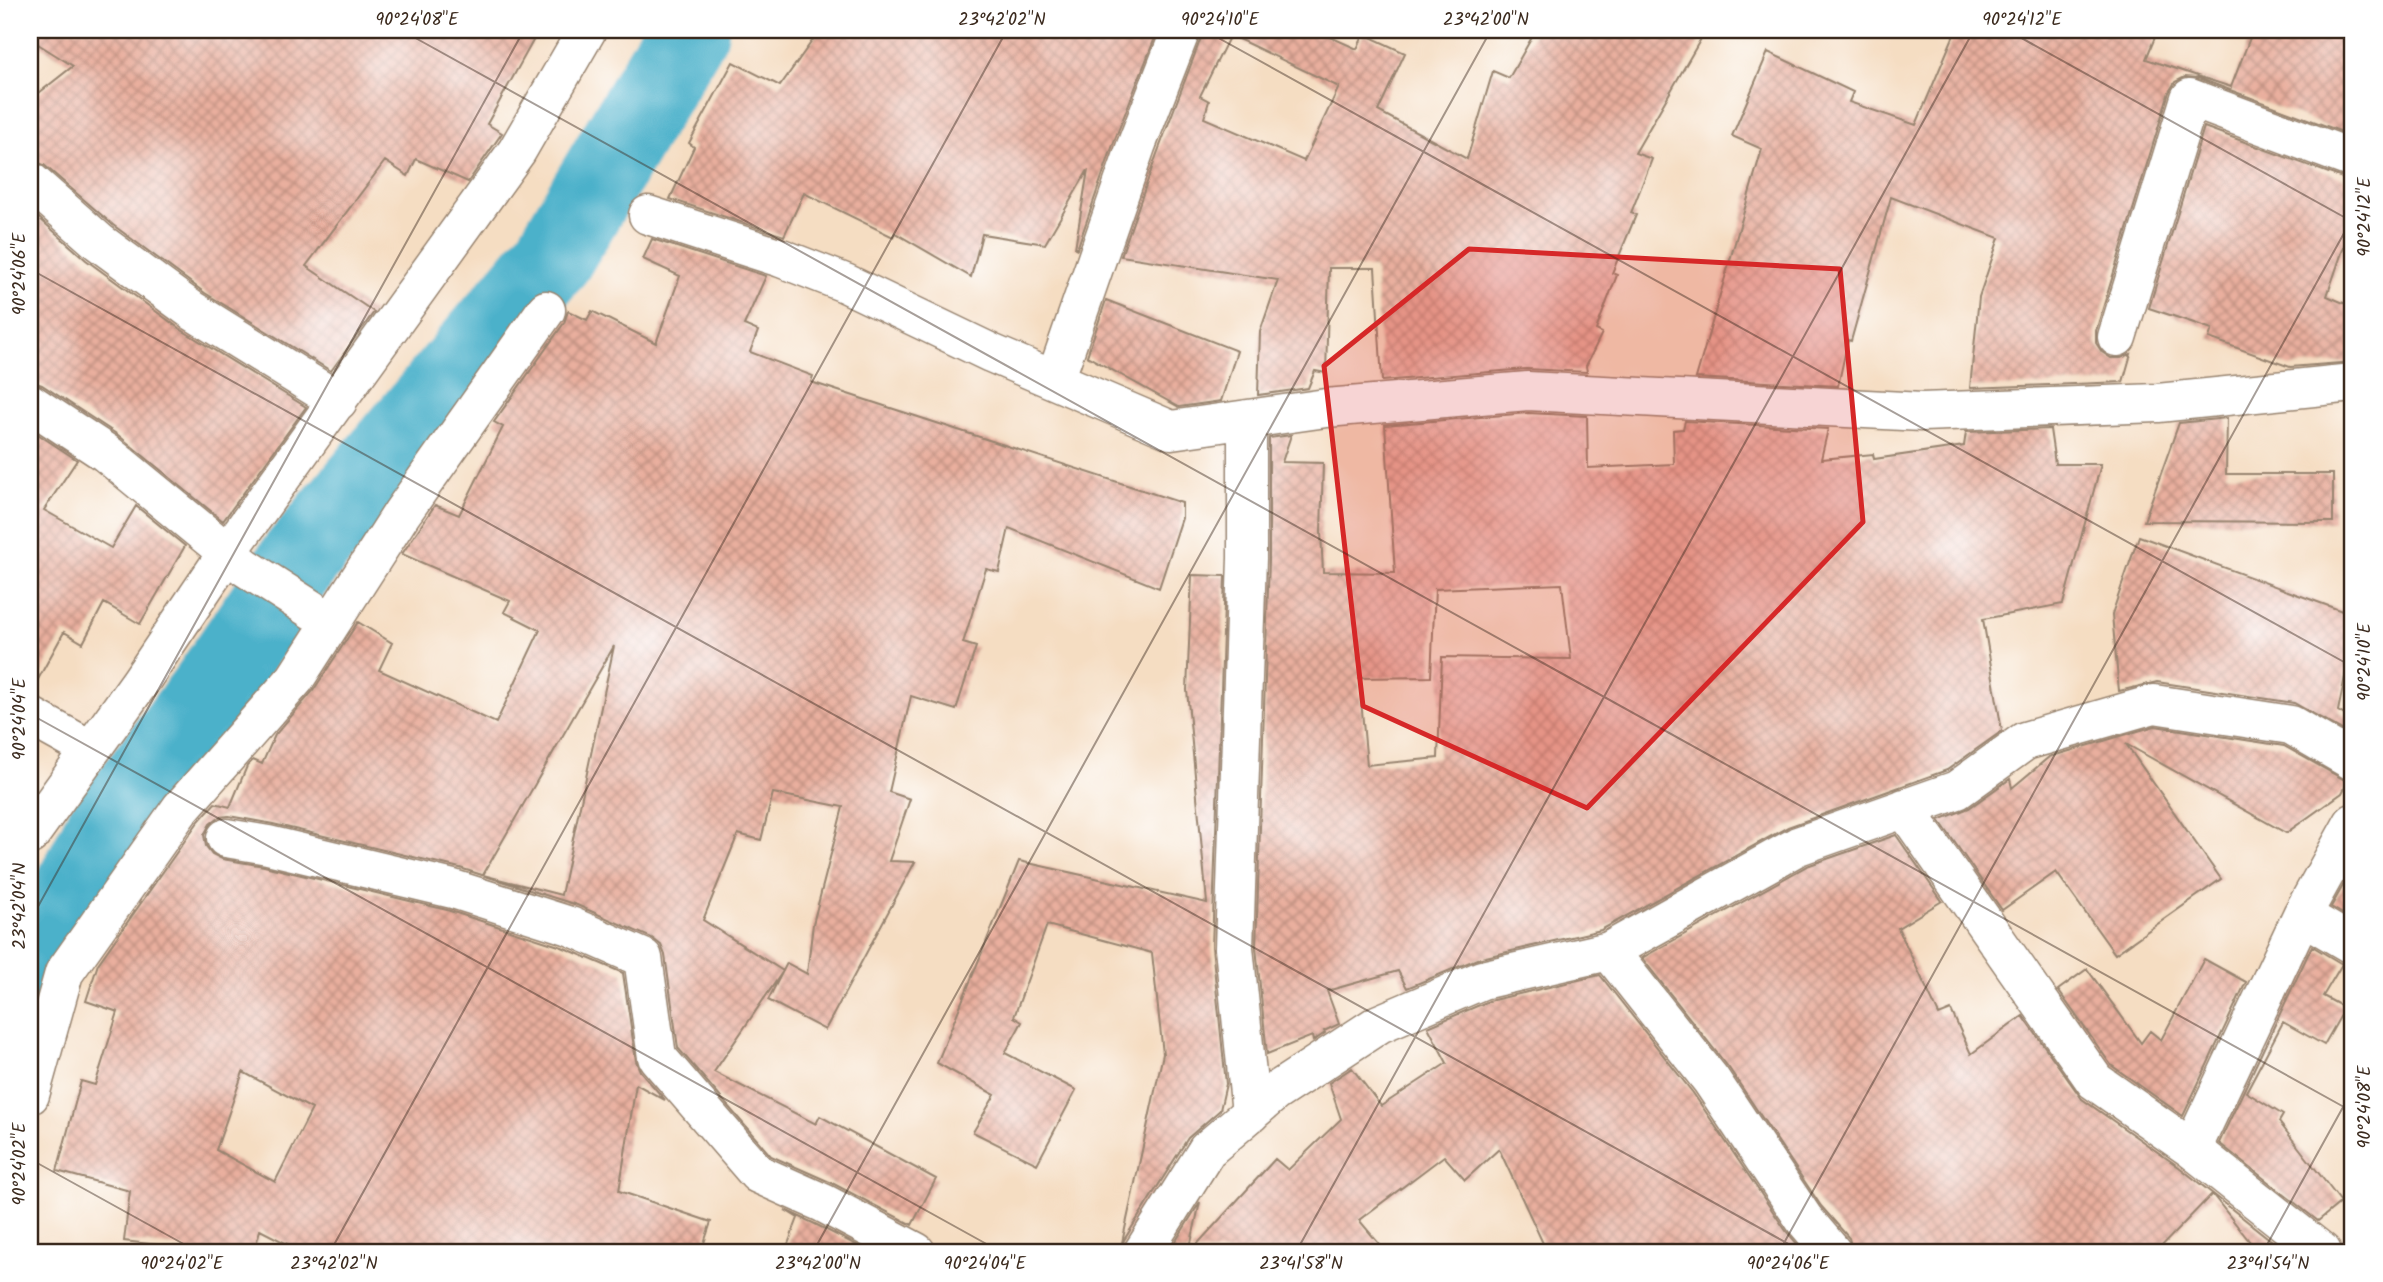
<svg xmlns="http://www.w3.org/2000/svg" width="2383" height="1282" font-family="Kalam,sans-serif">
<defs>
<pattern id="building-cross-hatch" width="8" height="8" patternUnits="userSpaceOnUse" patternTransform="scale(1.75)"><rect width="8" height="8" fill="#e9af9e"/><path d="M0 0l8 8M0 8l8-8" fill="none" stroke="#be8f80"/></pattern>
</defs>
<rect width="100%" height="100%" fill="#fff"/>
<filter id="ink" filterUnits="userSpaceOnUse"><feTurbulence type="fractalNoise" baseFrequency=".0143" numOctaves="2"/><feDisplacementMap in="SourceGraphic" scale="14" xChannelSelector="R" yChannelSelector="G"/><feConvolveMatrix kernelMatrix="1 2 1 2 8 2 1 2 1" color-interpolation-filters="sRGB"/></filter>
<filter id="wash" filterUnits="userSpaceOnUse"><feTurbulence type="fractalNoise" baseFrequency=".00686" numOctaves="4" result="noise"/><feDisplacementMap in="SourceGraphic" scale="28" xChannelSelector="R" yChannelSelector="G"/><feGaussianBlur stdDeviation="1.57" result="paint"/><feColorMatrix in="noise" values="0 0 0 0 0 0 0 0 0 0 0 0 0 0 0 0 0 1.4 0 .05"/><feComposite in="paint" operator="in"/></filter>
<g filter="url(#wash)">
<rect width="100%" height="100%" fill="#f5ddc2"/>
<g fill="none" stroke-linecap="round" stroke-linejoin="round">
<path stroke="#4bb1ca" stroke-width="82" d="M30,980L104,831L211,689L299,560L553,257L688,30"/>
</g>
<g id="blocks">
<path fill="url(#building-cross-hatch)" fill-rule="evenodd" d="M30,30H539L487,124L502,133L468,182L416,159L408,176L385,161L306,266L374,312L331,371L205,293L113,225L44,165L30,160V100L73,66L30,39Z
M820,30H1158L1115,139L1077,249L1075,248L1088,170L1045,244L982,234L971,277L895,233L893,237L804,193L784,236L670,199L694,147L689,143L733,62L780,86Z
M1202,30H1315L1357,49L1364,34L1405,53L1378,111L1467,159L1493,71L1509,78L1536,30H1706L1635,153L1652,159L1631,213L1636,215L1612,273L1617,275L1596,330L1602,333L1586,366L1587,372L1526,369L1382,381L1375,268H1329L1326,373L1315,371L1308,388L1258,395L1260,332L1278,280L1121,256L1157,154L1201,38ZM1230,35L1339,87L1304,161L1204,118L1209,101L1200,96Z
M1956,30H2158L2146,59L2231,87L2253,30H2353V136L2198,78L2185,77L2175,82L2169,92L2096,331V343L2102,352L2111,358H2121L2131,354L2123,382L1970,388L1979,297L1999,238L1891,197L1851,341L1848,340L1838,386L1696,378L1762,149L1732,136L1768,52L1853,92L1849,102L1916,125Z
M2204,127L2345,179L2353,180V220L2327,296L2353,307V362L2290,367L2209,338L2212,329L2149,308Z
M30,210L86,260L180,329L306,407L223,521L118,435L42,385L30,381Z
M652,239L766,276L744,325L758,331L750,352L813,376L811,382L1182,503V518L1159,588L1009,528L999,572L986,569L963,643L976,647L956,710L911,696L889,792L910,799L889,861L915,862L825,1030L768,1000L787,963L807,974L813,924L843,807L773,793L761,840L738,834L703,920L783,971L714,1072L816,1124L820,1116L936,1179L912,1225L832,1183L771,1156L678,1048L665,955L661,945L652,938L577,905L460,868L273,824L229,816L219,817L210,824L204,835L206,846L212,854L222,859L264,866L447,910L562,947L623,973L636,1061L640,1071L665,1100L636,1084L619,1191L711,1222L701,1252H303L260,1230L254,1252H184L185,1248L124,1241L130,1191L57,1171L81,1081L95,1085L118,1012L86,1001L98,964L198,822L215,803L230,807L247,766L253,760L262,764L275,735L313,691L358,622L392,643L379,670L496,723L540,630L504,612L510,601L402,554L435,505L459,515L503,427L494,422L564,323L568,311L587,320L592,311L656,343L680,276L643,259ZM614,646L561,895L483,875ZM243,1072L312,1109L275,1182L216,1150Z
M1106,300L1237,351L1221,401L1179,407L1087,356Z
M1528,413L1587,416L1588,468L1674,464L1673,430L1683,429L1685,421L1828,429L1821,459L1873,454L1874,459L1964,446L1966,432L2050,429L2055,464H2101L2063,604L1983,619L2002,731L1947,770L1788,827L1601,930L1477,959L1407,988L1398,971L1327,991L1339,1024L1324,1031L1325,1033L1313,1041L1312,1036L1267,1054L1256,947L1269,559V438L1291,435L1282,462L1323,463L1321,532L1323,572L1395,573L1385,425ZM1562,584L1571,659L1442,657L1438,758L1367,765L1359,678L1431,677L1435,589Z
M2227,418L2226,474H2333V522L2144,521L2179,423Z
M30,429L77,460L44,510L111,548L136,506L185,546L140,624L104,603L83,643L64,632L30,694Z
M2139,536L2353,615V638L2338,711L2353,720V736L2294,703L2157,682L2119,691L2112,614Z
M1192,575L1225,576L1212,947L1226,1084L1220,1110L1188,1138L1124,1240L1120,1252L1163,1054L1152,953L1047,925L1014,1017L1022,1022L1005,1053L1076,1090L1037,1164L973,1132L995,1095L937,1063L1019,861L1207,903L1187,690Z
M2155,726L2284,746L2348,782L2342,793L2286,833L2126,744L2221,879L2115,954L2056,872L2002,910L1939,820L1969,808L2010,779L2012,788L2049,757Z
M1896,835L1942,901L1898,928L1939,1015L1951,1010L1971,1054L2023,1016L2082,1099L2179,1167L2282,1249L2278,1252H2258L2212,1194L2156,1252H1853L1849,1238L1821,1206L1729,1068L1642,958L1807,866Z
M2353,868V920L2331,907Z
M2312,946L2342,964L2323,996L2345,1008L2324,1045L2283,1022L2246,1092L2283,1115L2279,1122L2341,1202L2318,1221L2219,1143Z
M2204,959L2246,982L2183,1116L2111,1065L2058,990L2087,969L2141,1043L2150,1031L2161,1040Z
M1600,975L1693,1093L1786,1231L1804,1252H1547L1499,1149L1465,1180L1444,1156L1359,1220L1386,1252H1190L1275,1159L1288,1170L1341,1119L1329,1083L1352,1068L1381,1106L1447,1063L1428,1027L1489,1001Z
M1200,1202L1189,1252H1169Z
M785,1210L813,1223L870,1252H785L798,1218Z"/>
</g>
</g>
<g filter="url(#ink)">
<use href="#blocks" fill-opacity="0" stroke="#988470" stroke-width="2"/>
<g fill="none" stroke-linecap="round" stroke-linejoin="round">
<g stroke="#988470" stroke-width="41">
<path id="street" d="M30,181L99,242L193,311L338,401
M648,215L781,258L845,283L991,353L1171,430L1326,408L1528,391L1922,412L2158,403L2353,383
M2117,337L2190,98L2353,159
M1055,380L1136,146L1181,30
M30,403L106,453L245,567L331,622
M1247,419V558L1234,948L1251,1113
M30,716L91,750
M1904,808L2095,1081L2192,1149L2322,1252
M30,835L140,682L227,553L517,151L587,30
M226,838L268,845L453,889L570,926L643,958L657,1057L758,1174L823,1203L916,1252
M2302,915L2353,945
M1609,951L1711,1080L1804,1219L1832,1252
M30,1095L64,973L181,808L295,679L402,513L546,310
M2192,1149L2302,915L2353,823
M1143,1252L1207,1150L1275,1092L1379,1024L1482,980L1609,951L1798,846L1957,790L2025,741L2154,704L2291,725L2353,761"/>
</g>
<use href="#street" stroke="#fff" stroke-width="38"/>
</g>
</g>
<path fill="#d62828" fill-opacity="0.2" stroke="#d62828" stroke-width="5" stroke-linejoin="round" d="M1469,249L1840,269L1863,522L1587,808L1363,706L1324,366Z"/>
<path fill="none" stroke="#3b2a1e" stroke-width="2" stroke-opacity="0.45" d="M401,30L2353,1112M1204,30L2353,667M2007,30L2353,222M30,49L41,30M30,269L1803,1252M30,714L1001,1252M30,921L524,30M30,1159L198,1252M330,1252L1007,30M813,1252L1491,30M1296,1252L1974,30M1779,1252L2353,217M2263,1252L2353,1089"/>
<rect width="2383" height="1282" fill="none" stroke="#fff" stroke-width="77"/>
<rect x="38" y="38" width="2306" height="1206" fill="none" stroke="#3b2a1e" stroke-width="2.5"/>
<g font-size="18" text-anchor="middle" fill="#3b2a1e">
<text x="417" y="25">90°24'08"E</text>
<text x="1002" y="25">23°42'02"N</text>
<text x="1220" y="25">90°24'10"E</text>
<text x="1486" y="25">23°42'00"N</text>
<text x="2022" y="25">90°24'12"E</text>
<text transform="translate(2364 217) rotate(-90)" y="6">90°24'12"E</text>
<text transform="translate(19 274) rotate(-90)" y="6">90°24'06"E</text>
<text transform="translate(2364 662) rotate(-90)" y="6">90°24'10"E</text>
<text transform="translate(19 719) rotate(-90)" y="6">90°24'04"E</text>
<text transform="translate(19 906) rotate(-90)" y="6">23°42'04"N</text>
<text transform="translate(2364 1107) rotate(-90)" y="6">90°24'08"E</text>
<text transform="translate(19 1164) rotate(-90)" y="6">90°24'02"E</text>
<text x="182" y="1269">90°24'02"E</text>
<text x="334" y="1269">23°42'02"N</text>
<text x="818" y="1269">23°42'00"N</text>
<text x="985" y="1269">90°24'04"E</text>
<text x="1301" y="1269">23°41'58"N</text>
<text x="1788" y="1269">90°24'06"E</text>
<text x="2268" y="1269">23°41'54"N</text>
</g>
</svg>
